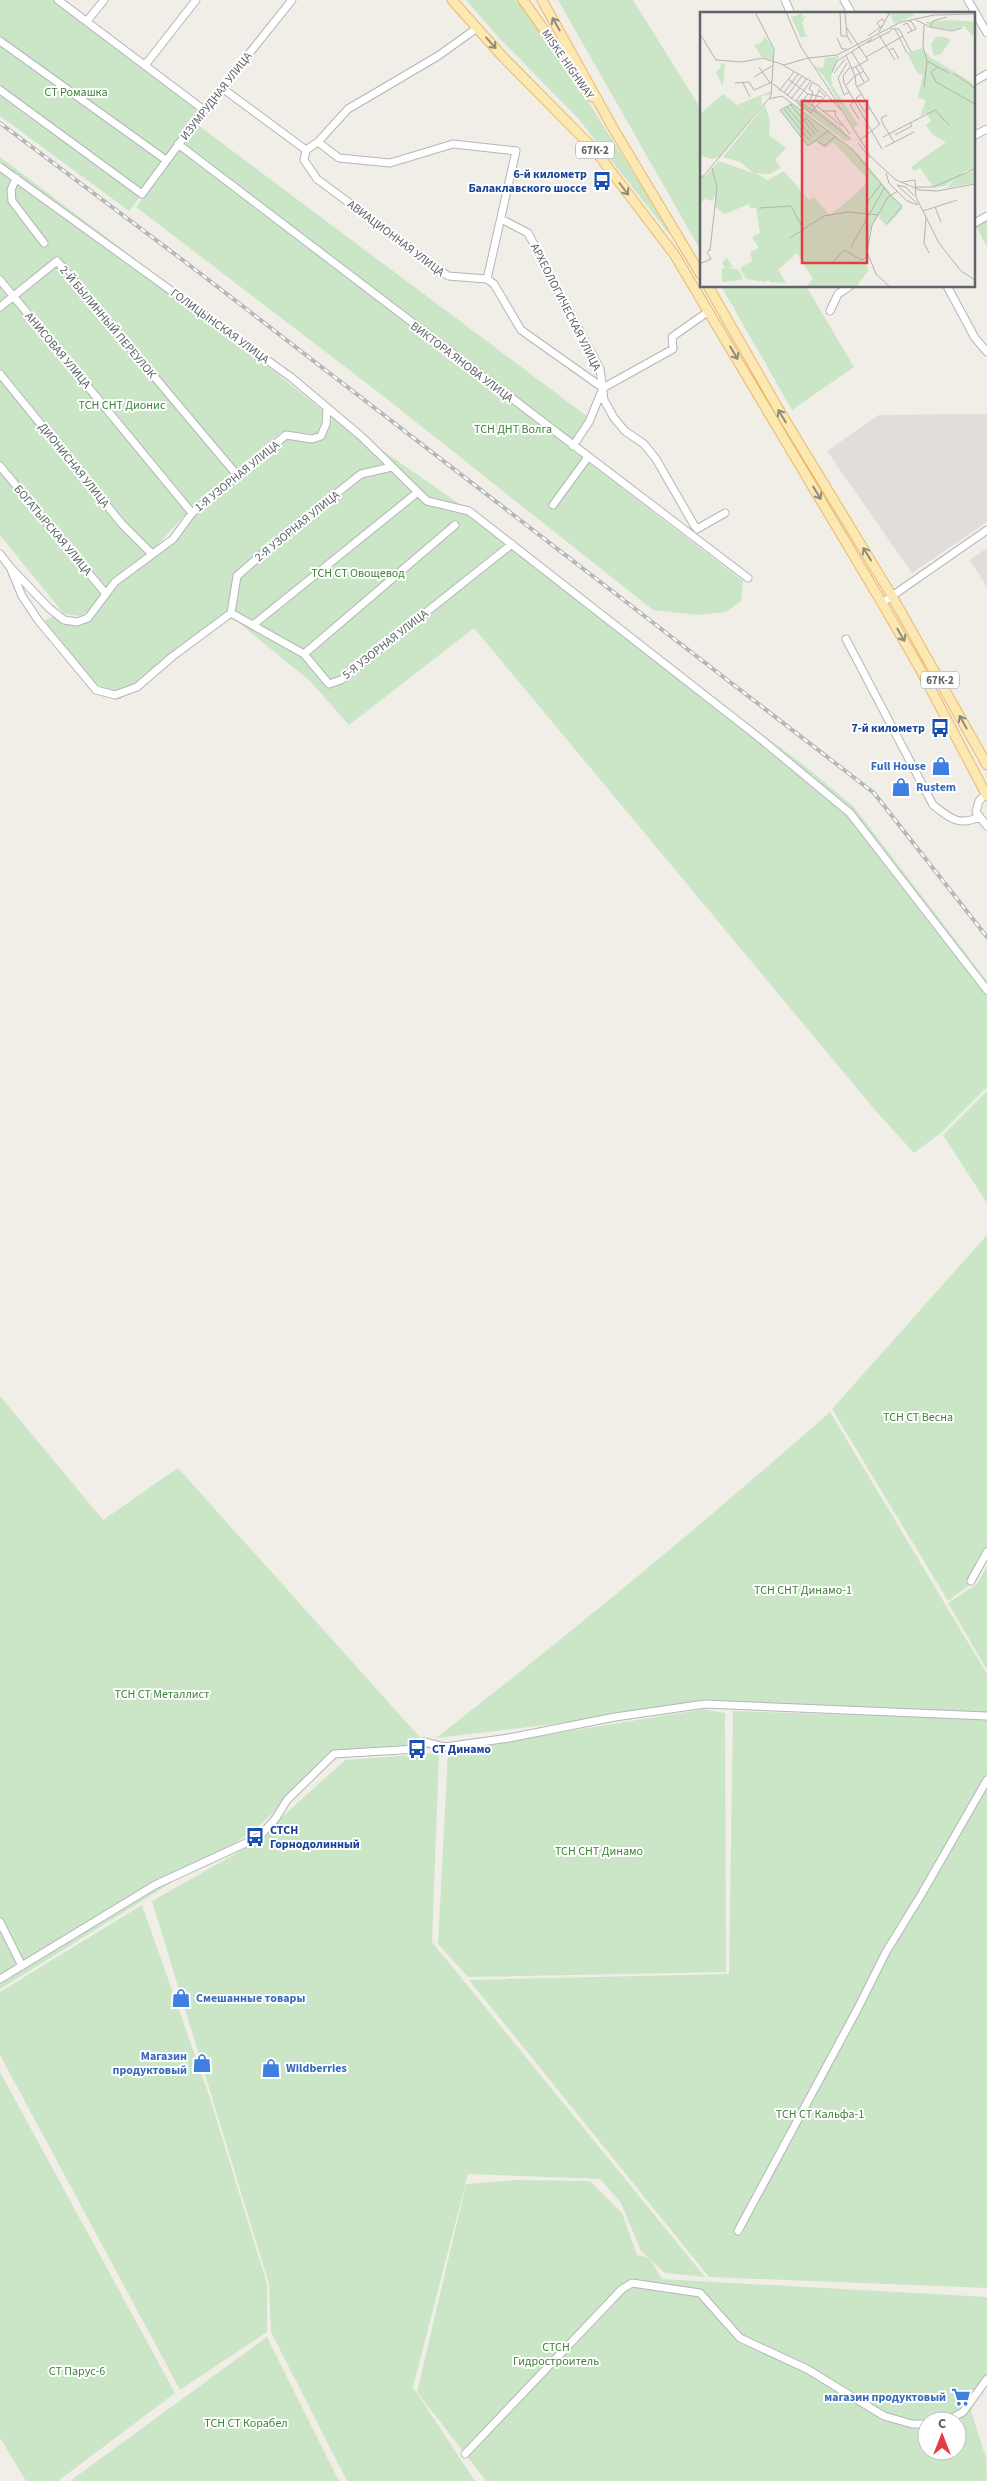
<svg xmlns="http://www.w3.org/2000/svg" width="987" height="2481" font-family="'Source Sans 3',sans-serif">
<rect width="100%" height="100%" fill="#f1eee8"/>
<path fill="#e0ddda" d="M987,414V522L912,573L827,451L879,415Z
M987,548V587L970,560Z"/>
<path fill="#cae6c6" fill-rule="evenodd" d="M0,0H62L207,110L129,211L0,116Z
M466,0H521L577,84L672,234L670,235L577,117L500,39Z
M558,0H633L701,109V251Z
M198,125L588,417L568,447L743,581L741,601L726,612L697,615L653,610L378,392L136,207Z
M0,157L126,252L331,417L321,431L313,435L306,433L282,432L196,502L125,582L159,546L283,434L311,437L325,436L333,416L458,503L569,591L805,766L854,807L987,981V1087L942,1132L914,1153L875,1110L474,628L349,725L311,682L231,616L129,694L118,700L93,692L38,625L51,617L61,614L73,619L83,617L123,583L81,616L64,614L0,535Z
M987,219V247L976,226Z
M721,286H806L854,367L792,410Z
M987,1091V1203L943,1135Z
M987,1235V1561L976,1580L948,1601L832,1409Z
M0,1396L103,1520L178,1468L425,1743L339,1756L248,1835L0,1989Z
M830,1412L987,1674V1713L709,1701L554,1724L436,1738C571,1633 702,1525 830,1412Z
M987,1566V1670L948,1603L977,1584Z
M704,1709L725,1713L726,1972L468,1977L438,1944L448,1751Z
M733,1711L987,1719V2288L709,2277L469,1980L729,1974Z
M439,1753L432,1942L705,2277L665,2273L650,2259L662,2279L987,2297V2380L971,2411L986,2458L987,2481H486L417,2392L466,2184L515,2180L590,2181L622,2213L637,2255L649,2258L641,2251L621,2203L600,2179L468,2174L413,2387L475,2481H347L271,2332L269,2284L152,1901L251,1845L345,1760ZM927,2421H957V2451H927Z
M142,1905L210,2098L267,2284V2332L180,2390L0,2055V1992Z
M0,2072L175,2393L58,2481H26L0,2438Z
M267,2337L339,2481H70Z"/>
<g fill="none" stroke-linecap="round" stroke-linejoin="round">
<g stroke="#b3b6ba" stroke-width="9">
<path id="minor" d="M58,0L204,110
M785,0L791,14
M844,0L852,14
M968,0L987,33
M87,21L104,0
M0,41L166,160
M146,64L196,0
M973,82L987,74
M222,88L306,150
M0,90L142,194L204,110L292,0
M973,136L987,129
M318,142L348,109L438,56L477,28
M178,144L748,578
M306,150L304,160L317,179L448,276L487,279L494,284L521,330L603,388
M306,150L318,142L339,158L390,163L453,144L516,151L487,279
M0,167L292,378L362,437L427,501L469,511L757,736L850,813L987,990
M16,178L11,190L12,201L44,243
M501,219L528,233L600,369L604,400L614,418L625,431L644,444L656,459L694,525L697,529L725,513
M973,224L987,216
M0,280L192,513
M947,286L975,338L987,352
M0,307L57,261L237,475
M830,311L838,294L850,286
M0,374L122,524L152,554
M573,446L589,422L603,388L673,349L672,337L709,311
M0,466L106,594
M553,505L588,457
M0,554L10,567L22,596L38,620L96,690L115,695L137,687L173,656L231,613
M10,567L49,608L64,620L77,622L88,618L115,582L173,539L192,513L286,435L312,439L321,436L326,424L327,408
M882,603L987,530
M231,613L304,654L329,684L341,680L512,544
M231,613L237,576L278,540L361,474L392,467
M253,625L418,492
M846,639L933,805C949,817 958,827 979,817
M304,654L455,525
M986,794L979,801L976,812L987,826
M971,1581L987,1552
M0,1922L22,1966
M0,1979L155,1885L259,1837L276,1818L287,1800L334,1754L417,1749L424,1742L445,1747L509,1738L615,1717L705,1704L987,1716
M738,2231L858,2008L886,1952L921,1895L987,1780
M946,2421L963,2412L987,2379
M465,2454L622,2289L632,2283L700,2293L740,2338L807,2369L884,2416L912,2424H927"/>
</g>
<g stroke="#ecb866" stroke-width="11">
<path id="major" d="M452,0L502,56L594,149L674,254L882,603L919,667L987,796
M523,0L592,97
M542,0L613,128L701,275
M708,286L779,410L892,596L987,765"/>
</g>
<use href="#minor" stroke="#fff" stroke-width="7"/>
<use href="#major" stroke="#fce8b2" stroke-width="9"/>
<g stroke="#b6b7b8" stroke-width="4">
<path id="rail" d="M0,123L184,261L874,793L987,937"/>
</g>
<use href="#rail" stroke="#fff" stroke-width="2" stroke-dasharray="5.5" stroke-linecap="butt"/>
</g>
<defs><path id="oneway-shaft" d="M-6 0H5M1.5-3L5.5 0L1.5 3" fill="none" stroke-width="1.6" stroke-linecap="round" stroke-linejoin="round" transform="scale(1.25)"/></defs>
<g stroke="#8e8c7e">
<use href="#oneway-shaft" transform="translate(556 24) rotate(-120)"/>
<use href="#oneway-shaft" transform="translate(491 43) rotate(48)"/>
<use href="#oneway-shaft" transform="translate(624 189) rotate(53)"/>
<use href="#oneway-shaft" transform="translate(734 353) rotate(59)"/>
<use href="#oneway-shaft" transform="translate(782 416) rotate(-121)"/>
<use href="#oneway-shaft" transform="translate(817 493) rotate(59)"/>
<use href="#oneway-shaft" transform="translate(867 554) rotate(-122)"/>
<use href="#oneway-shaft" transform="translate(901 635) rotate(60)"/>
<use href="#oneway-shaft" transform="translate(963 722) rotate(-119)"/>
</g>
<defs>
<g id="bus-bare" transform="scale(1.5)"><path d="M-5-6H5V4H4V6H2V4H-2V6H-4V4H-5ZM-3.5-4V0h7V-4ZM-3.5 1.2v1.5H-2V1.2ZM2 1.2v1.5H3.5V1.2Z" fill="#1a4fb4" stroke="#fff" stroke-width="2.5" paint-order="stroke"/></g>
<g id="shop-bare" transform="scale(1.5)"><path d="M-5-2.5h2.3a2.7 3.5 0 0 1 5.4 0H5L5.5 6h-11ZM-1.5-2.5h3a1.5 2.3 0 0 0-3 0Z" fill="#3f7fe0" stroke="#fff" stroke-width="2.5" paint-order="stroke"/></g>
<g id="supermarket-bare" transform="scale(1.5)"><path d="M-6-5.5h2.5l.6 2H6L4.5 2H-2.5L-4.4-4H-6ZM-1.5 3.2a1.3 1.3 0 1 0 .1 0ZM3 3.2a1.3 1.3 0 1 0 .1 0Z" fill="#3f7fe0" stroke="#fff" stroke-width="2.5" paint-order="stroke"/></g>
</defs>
<g fill-rule="evenodd">
<use href="#bus-bare" x="602" y="181"/>
<use href="#bus-bare" x="940" y="728"/>
<use href="#shop-bare" x="941" y="766"/>
<use href="#shop-bare" x="901" y="787"/>
<use href="#bus-bare" x="417" y="1749"/>
<use href="#bus-bare" x="255" y="1837"/>
<use href="#shop-bare" x="181" y="1998"/>
<use href="#shop-bare" x="202" y="2063"/>
<use href="#shop-bare" x="271" y="2068"/>
<use href="#supermarket-bare" x="961" y="2397"/>
</g>
<g text-anchor="middle" stroke-width="4" stroke-linejoin="round" paint-order="stroke">
<g fill="#fff" stroke="#8f9295" stroke-width="1">
<rect x="576" y="141.5" width="38" height="17" rx="4"/>
<rect x="921" y="671.5" width="38" height="17" rx="4"/>
</g>
<g font-size="11" font-weight="bold" fill="#5f6468">
<text x="595" y="154">67К-2</text>
<text x="940" y="684">67К-2</text>
</g>
<g font-size="12" fill="#5f6468" stroke="#fff">
<text transform="translate(568 64) rotate(55)" y="4">MISKE HIGHWAY</text>
<text transform="translate(216 96) rotate(-52)" y="4">ИЗУМРУДНАЯ УЛИЦА</text>
<text transform="translate(396 238) rotate(37)" y="4">АВИАЦИОННАЯ УЛИЦА</text>
<text transform="translate(566 307) rotate(63)" y="4">АРХЕОЛОГИЧЕСКАЯ УЛИЦА</text>
<text transform="translate(108 322) rotate(50)" y="4">2-Й БЫЛИННЫЙ ПЕРЕУЛОК</text>
<text transform="translate(220 326) rotate(36)" y="4">ГОЛИЦЫНСКАЯ УЛИЦА</text>
<text transform="translate(58 350) rotate(50)" y="4">АНИСОВАЯ УЛИЦА</text>
<text transform="translate(462 362) rotate(37)" y="4">ВИКТОРА ЯНОВА УЛИЦА</text>
<text transform="translate(74 465) rotate(51)" y="4">ДИОНИСНАЯ УЛИЦА</text>
<text transform="translate(237 476) rotate(-39)" y="4">1-Я УЗОРНАЯ УЛИЦА</text>
<text transform="translate(297 526) rotate(-39)" y="4">2-Я УЗОРНАЯ УЛИЦА</text>
<text transform="translate(53 530) rotate(50)" y="4">БОГАТЫРСКАЯ УЛИЦА</text>
<text transform="translate(385 644) rotate(-38)" y="4">5-Я УЗОРНАЯ УЛИЦА</text>
</g>
<g font-size="12" fill="#3f843a" stroke="#fff">
<text x="76" y="96">СТ Ромашка</text>
<text x="122" y="409">ТСН СНТ Дионис</text>
<text x="513" y="433">ТСН ДНТ Волга</text>
<text x="358" y="577">ТСН СТ Овощевод</text>
<text x="918" y="1421">ТСН СТ Весна</text>
<text x="803" y="1594">ТСН СНТ Динамо-1</text>
<text x="162" y="1698">ТСН СТ Металлист</text>
<text x="599" y="1855">ТСН СНТ Динамо</text>
<text x="820" y="2118">ТСН СТ Кальфа-1</text>
<text x="556" y="2351">СТСН<tspan x="556" dy="14">Гидростроитель</tspan></text>
<text x="77" y="2375">СТ Парус-6</text>
<text x="246" y="2427">ТСН СТ Корабел</text>
</g>
<g font-size="12" font-weight="bold" fill="#164399" stroke="#fff" text-anchor="end">
<text x="587" y="178">6-й километр<tspan x="587" dy="14">Балаклавского шоccе</tspan></text>
<text x="925" y="732">7-й километр</text>
<text x="432" y="1753" text-anchor="start">СТ Динамо</text>
<text x="270" y="1834" text-anchor="start">СТСН<tspan x="270" dy="14">Горнодолинный</tspan></text>
</g>
<g font-size="12" font-weight="bold" fill="#366cbe" stroke="#fff" text-anchor="end">
<text x="926" y="770">Full House</text>
<text x="916" y="791" text-anchor="start">Rustem</text>
<text x="196" y="2002" text-anchor="start">Смешанные товары</text>
<text x="187" y="2060">Магазин<tspan x="187" dy="14">продуктовый</tspan></text>
<text x="286" y="2072" text-anchor="start">Wildberries</text>
<text x="946" y="2401">магазин продуктовый</text>
</g>
</g>
<g transform="translate(700 12)">
<rect width="275" height="275" fill="#f1eee8"/>
<path d="M184,0H212L215,3L194,12L191,4ZM103,1L102,5L106,4L102,11L106,23H110L101,26L91,5ZM253,8L275,10L273,25L264,14L253,18L232,15L225,10ZM241,24L250,27L248,32L241,42L234,44L231,32L236,25ZM65,25L72,34L74,48L62,45L54,33L61,31ZM222,36L230,45L271,70L275,77V110L271,113L275,111V157L266,159L245,174L234,176L220,156L214,159L211,155L246,130L233,123L226,113L231,109L226,101L220,104L225,92V88L218,86L223,62H218L207,41ZM139,44L131,64L132,73L158,113L154,116L123,63L114,54L123,56L125,46ZM20,51L25,52L23,75L16,60L21,56ZM71,79L70,83L61,84L62,93L20,145L11,147L0,143V102L23,82L37,93ZM102,86L141,116L151,128L145,129L97,93ZM92,91L158,142L203,196L186,214L178,204L170,218L166,247L168,259L156,275H106L113,267L97,241L78,258L86,271L69,270V267L65,270L46,267L40,256L52,249L50,240L59,236L52,225L60,221L56,196H50L49,192L25,202L15,195V183L12,189L5,187L0,191V163L5,164L19,149L53,161L40,150L23,145L65,93L70,110L69,123L86,136L75,148L81,156L69,162L55,161L68,168L84,159L109,188L114,185L130,203L157,181L168,169L164,163L133,130L125,136L117,129L108,134L81,99ZM275,159V171L246,176L258,164ZM27,246L33,255L25,256L38,257L43,266L41,268L22,270V257L25,256L22,250Z" fill="#cae6c6"/>
<path fill="none" stroke="#b3b3b1" stroke-width="1" d="M86,0L101,35L125,71M140,0L141,24H147M145,0L147,24L152,32M247,5L233,9L230,15L252,19L262,16M216,8L230,15M209,10L211,9L216,17L212,19M203,13L207,11L212,19L207,21M224,13L223,35L227,49M146,15L168,48M180,15L177,11L182,7L185,10M190,17H199L211,40M195,17L207,41M179,20L190,0M0,22L16,48L42,50M179,23L195,48M168,24L182,14M137,26L142,37H147M167,31L191,19M189,38L193,36L199,47M152,40L169,68L157,75M146,43L155,64L164,59M166,45L203,24M227,49L249,61M42,50L63,46L84,53L108,46L137,43L201,10L234,3L275,2M147,51L138,66L144,83L149,80M83,53L119,74M59,55L70,71M150,55L143,64L144,71L182,137M156,55L164,70M238,55L231,60L236,70L275,92M151,57L168,48M132,60L137,49L172,27M134,61L145,47M253,61L275,76M54,65L72,54M88,67L108,82L122,85M35,71L49,70L54,78L72,70M43,71L50,85M125,71L171,145L196,168L220,178L237,179L275,172M73,72L111,101L125,84L119,78M118,73L141,98M145,74L155,64L156,73L180,113M224,75L227,49M79,79L94,60M84,81L98,62M108,82L104,87L116,96M162,82L156,86L164,99L170,96M87,84L102,64M69,87L82,84L152,137L190,183M91,87L107,66M97,88L113,99M96,89L110,70M108,90L111,86L113,80L109,77L112,71M154,90L150,93L159,107M92,92L80,98L108,134L128,119M91,93L115,122M112,93L120,77M117,94L142,114M87,95L112,125M84,97L109,128M114,98L151,127M122,99H136L135,103M135,103L150,122M187,103L181,106L183,112L194,130M103,108L106,106L118,120M195,123L212,114L210,110M183,125L235,98L249,113M160,128L179,113M117,129L124,134L136,124M158,131L170,146M185,135L214,120M186,161L189,171L207,189L218,193M0,168L71,84L74,37L55,0M202,170L215,168L216,185L239,231L261,259L275,268M197,173L218,192M197,173L206,175L214,184M216,175H233L275,157M166,192L181,172M235,195L241,210M59,196L91,194L104,218M223,199L257,188M226,206L224,231L229,241M187,212L202,194L190,183M90,226L124,204L148,200L178,203M151,235L184,176M10,239L17,175L12,156M0,249L2,251L11,247L7,240L10,237M133,250L144,238L162,248L168,244M190,275L176,262L167,240L172,213L188,185L198,179"/>
<path fill="#e23d42" fill-opacity="0.15" stroke="#e23d42" stroke-width="2.5" d="M102,89H167V251H102Z"/>
<rect width="275" height="275" fill="none" stroke="#5f6468" stroke-width="2.5"/>
</g>
<g transform="translate(942 2436)"><circle r="24" fill="#ffffff" stroke="#bfc1c3"/>
<path d="M0-4L9 19L0 12L-9 19Z" fill="#e23d42"/>
<text y="-8" font-size="14" font-weight="bold" text-anchor="middle" fill="#5f6468">С</text>
</g>
</svg>
